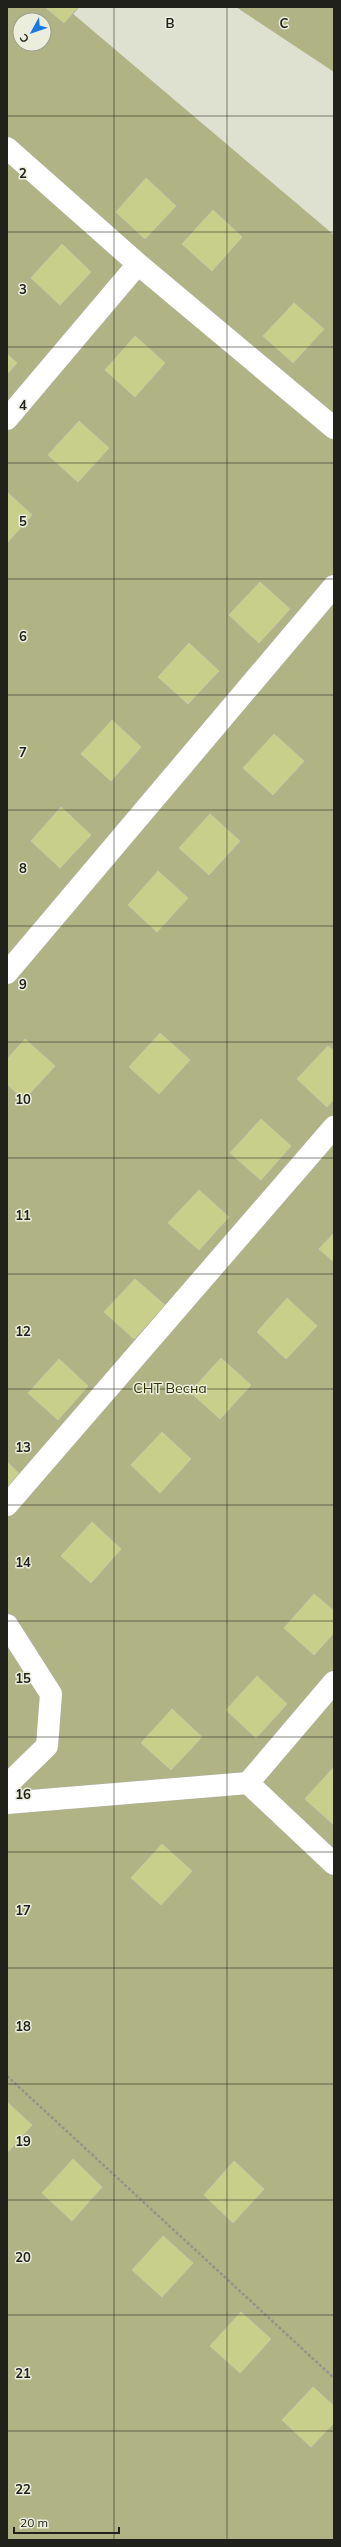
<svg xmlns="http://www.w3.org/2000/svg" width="341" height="2547" font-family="Mulish,sans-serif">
<rect width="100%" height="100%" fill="#dfe1d0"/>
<path fill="#b0b485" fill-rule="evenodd" d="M7,7H65L334,235V2540H7ZM20,20H44V44H20Z
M236,7H334V72Z"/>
<path fill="#c8cf8a" stroke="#afb1a1" d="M44,7H79L64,24Z
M146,177L177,206L145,240L115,212Z
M213,209L243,237L212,272L181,244Z
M62,243L92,272L60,306L30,278Z
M294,302L325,329L293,364L262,336Z
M135,335L166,363L135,398L104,370Z
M7,353L18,363L7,375Z
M79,420L110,448L78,483L47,455Z
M7,491L33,515L7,544Z
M260,581L291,609L259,644L228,615Z
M189,642L220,671L188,705L157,677Z
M112,719L142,747L111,782L80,754Z
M274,733L305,761L273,796L242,768Z
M61,806L92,835L60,869L30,841Z
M210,813L241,841L209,876L178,848Z
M158,870L189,898L157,933L127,905Z
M160,1032L191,1060L159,1095L128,1067Z
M25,1038L56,1066L24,1101L7,1085V1058Z
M328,1045L334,1050V1100L327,1108L296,1079Z
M261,1118L292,1146L261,1181L229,1153Z
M199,1189L230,1217L199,1251L167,1223Z
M334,1232V1263L318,1249Z
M135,1278L166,1305L134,1340L103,1312Z
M287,1297L318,1326L286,1360L256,1332Z
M221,1357L252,1385L220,1420L189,1392Z
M59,1358L89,1386L58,1421L27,1393Z
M162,1431L192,1459L160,1494L130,1465Z
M7,1461L22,1475L7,1492Z
M92,1521L122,1549L91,1584L60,1556Z
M314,1593L334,1610V1634L314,1656L283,1628Z
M257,1675L288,1704L256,1739L225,1710Z
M172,1708L203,1737L171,1771L140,1743Z
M334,1766V1826L304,1799Z
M162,1843L193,1871L161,1906L130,1878Z
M7,2101L33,2125L7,2154Z
M73,2158L103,2187L72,2222L41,2193Z
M234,2160L265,2189L233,2224L203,2195Z
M163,2235L194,2263L162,2298L131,2270Z
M241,2311L272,2339L240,2374L209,2346Z
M313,2386L334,2405V2424L311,2448L281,2420Z"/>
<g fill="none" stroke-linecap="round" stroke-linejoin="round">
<g stroke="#b0b2a2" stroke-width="23">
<path id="minor" d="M7,148L138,264L334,428
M7,419L138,264
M7,973L334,586
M7,1505L334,1127
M7,1625L51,1694L47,1746L7,1785
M248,1783L334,1864
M7,1803L248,1783L334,1682"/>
</g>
<path stroke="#939488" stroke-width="2.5" stroke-dasharray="3 2" stroke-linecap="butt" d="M7,2076L334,2378"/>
<use href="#minor" stroke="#fff" stroke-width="22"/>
</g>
<path fill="none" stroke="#20211b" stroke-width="1" stroke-opacity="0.55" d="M114,7V2540M227,7V2540M7,116H334M7,232H334M7,347H334M7,463H334M7,579H334M7,695H334M7,810H334M7,926H334M7,1042H334M7,1158H334M7,1274H334M7,1389H334M7,1505H334M7,1621H334M7,1737H334M7,1852H334M7,1968H334M7,2084H334M7,2200H334M7,2315H334M7,2431H334"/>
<g text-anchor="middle" stroke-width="3" stroke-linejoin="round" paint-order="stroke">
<g font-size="14" fill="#323400" stroke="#eceedd">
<text x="170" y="1393">СНТ Весна</text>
</g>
</g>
<g font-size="13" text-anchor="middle" font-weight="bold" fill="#20211b" stroke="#eceedd" stroke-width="3" stroke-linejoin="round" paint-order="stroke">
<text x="170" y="28">B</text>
<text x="284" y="28">C</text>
<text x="23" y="178">2</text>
<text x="23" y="294">3</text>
<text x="23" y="410">4</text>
<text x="23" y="526">5</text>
<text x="23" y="641">6</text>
<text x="23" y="757">7</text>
<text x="23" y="873">8</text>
<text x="23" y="989">9</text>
<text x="23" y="1104">10</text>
<text x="23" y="1220">11</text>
<text x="23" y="1336">12</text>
<text x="23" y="1452">13</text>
<text x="23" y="1567">14</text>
<text x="23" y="1683">15</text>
<text x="23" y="1799">16</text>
<text x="23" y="1915">17</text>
<text x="23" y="2031">18</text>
<text x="23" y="2146">19</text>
<text x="23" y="2262">20</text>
<text x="23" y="2378">21</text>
<text x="23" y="2494">22</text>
</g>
<rect width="341" height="2547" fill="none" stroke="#20211b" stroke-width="16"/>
<g transform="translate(32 32) rotate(230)"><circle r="19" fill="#eceedd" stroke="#9a9c8f"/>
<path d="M0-3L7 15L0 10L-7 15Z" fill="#1979e1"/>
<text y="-6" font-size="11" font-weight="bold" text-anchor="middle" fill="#20211b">С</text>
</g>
<path d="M14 2527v6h105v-6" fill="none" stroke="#20211b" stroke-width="2"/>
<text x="20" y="2527" font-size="12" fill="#20211b" stroke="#eceedd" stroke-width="3" paint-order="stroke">20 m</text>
</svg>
